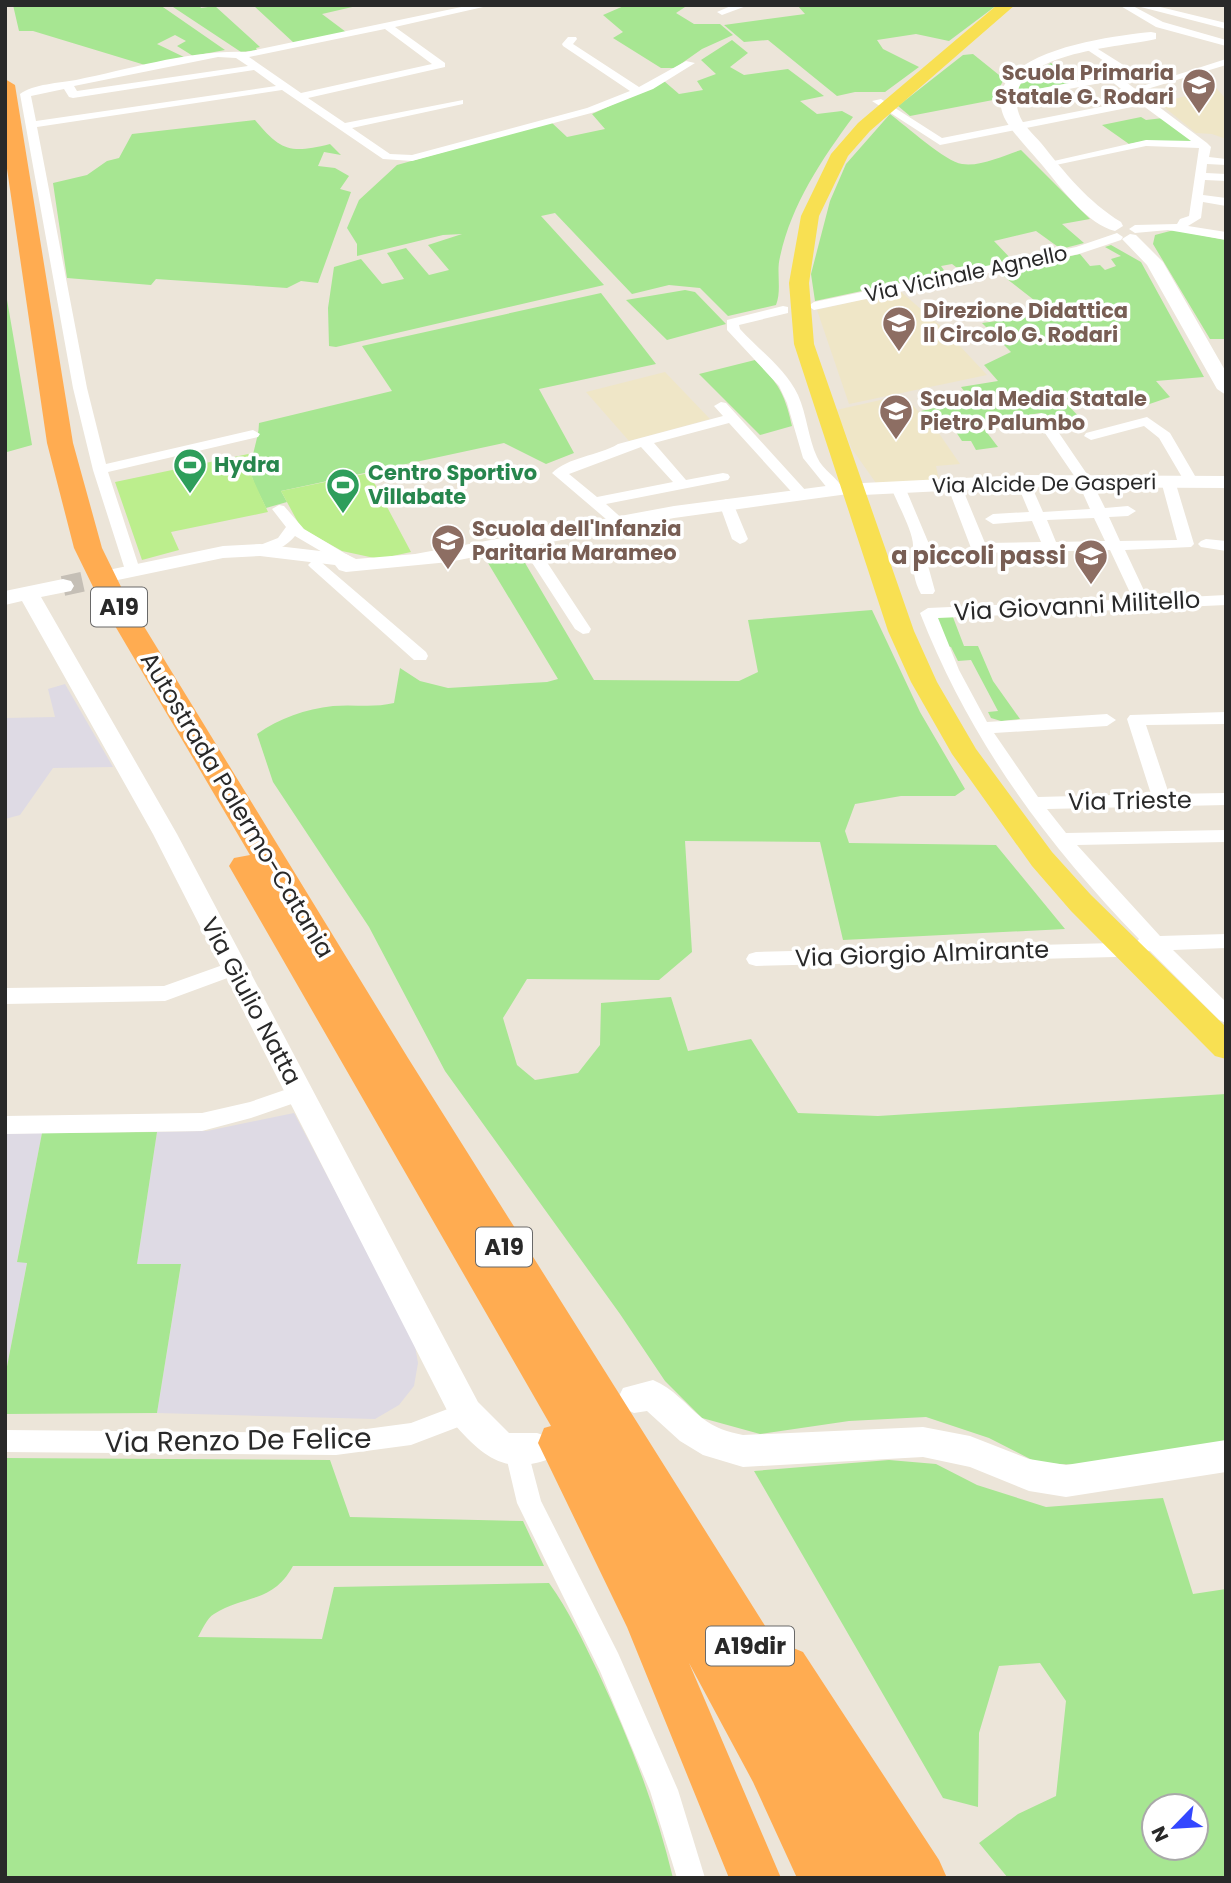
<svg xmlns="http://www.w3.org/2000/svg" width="1231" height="1883" font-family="Poppins,sans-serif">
<rect width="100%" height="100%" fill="#ece5d9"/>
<path fill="#dedae4" d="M65,684L113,767L53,768L20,815L5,819V718L55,717L48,689Z
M294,1113L414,1340L418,1363L414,1386L399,1405L375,1419L157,1413L181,1265L137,1264L157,1132L207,1131Z
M42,1133L17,1261L27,1262L5,1377V1134Z"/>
<path fill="#efe6c7" d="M1216,88L1226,99V139L1212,134L1196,133L1159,103Z
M900,291L945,330L987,375L849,404L817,310Z
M665,372L710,419L629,441L586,392Z
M903,395L938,432L960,464L936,466L939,480L876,483L852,449L836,410Z"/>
<path fill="#a7e692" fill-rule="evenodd" d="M13,5H160L225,50L193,56L177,46L186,41L175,35L157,44L184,57L145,65L33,31H19Z
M170,5H199L201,8L215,6L260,47L256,48L257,50L241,52Z
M253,5H361L322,14L346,32L294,43Z
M626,5H682L685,7L676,13L694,24H720L733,35L702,49L675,68H661L613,38L623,32L603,15Z
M797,5H997L949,41L916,34L877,40L883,49L919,67L885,92H855L837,96L768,40L744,42L724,25L805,14Z
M732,40L748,53L730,67L744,75L788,69L824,96L800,101L817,114L842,111L853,117C822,159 791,205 780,257C776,272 782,290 776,305L728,316L700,288L669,285L632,294L555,213L541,216L604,285L336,347L329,346L328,308L334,267L361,259L382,284L404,279L387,253L406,248L429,275L449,270L428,245L462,234L443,235L357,256V244L347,228L359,200L397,165L551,122L567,137L605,129L592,114L664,81L679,94L703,90L697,81L716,74L701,60Z
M973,54L1004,79L993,100L910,116L898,106L963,55Z
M1051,63L1077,82L1021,92L1018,86L1029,75Z
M890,114C906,126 946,162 962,164C981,167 1004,155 1021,150L1090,219L1062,224L1084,243L1061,249L1036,231L994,241L1014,262L964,273L952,264L941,266L946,273L815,301L811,274L830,201L846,164Z
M1141,117L1146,120L1163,118L1194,142L1145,141L1129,144L1102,125Z
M255,120C281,151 290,154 330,144L341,155L324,152L318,166L335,168L349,176L340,189L351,192L318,283L301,281L287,288L156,279L151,285L67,278L53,183L87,175L107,161L119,158L132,134Z
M1174,230L1226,240V339H1210L1153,244L1155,235Z
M1111,245L1141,262L1204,377L1156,381L1170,397L1135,409L1114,392L1064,401L1084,422L1052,425L1040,413L984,423L982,426L998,447L976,450L971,441H962L954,429L940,431L921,411L971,400L961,387L998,381L984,365L1011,352L982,323L1052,314L998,272L1080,254L1090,266L1100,265L1105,270L1116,266L1111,259L1121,256L1105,247Z
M5,288L32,445L7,452L5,437Z
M685,290L695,292L726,324L667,340L626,300Z
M601,293L656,364L539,389L574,453L546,464L504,443L281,491L287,502L266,508C262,498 255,488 252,477C248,459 259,441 259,423L392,391L362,346Z
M755,360C778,382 785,394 792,426L760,435L699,374Z
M518,551L594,680L739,681L758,672L748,620L872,610L920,712L965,789L955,796H901L855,804L845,831L849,843L996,845L1065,929L843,940L820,842L685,841L692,952L659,980L527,979L503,1018L517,1065L535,1080L578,1073L600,1045L601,1003L671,997L688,1051L751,1039L798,1113L878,1116L1226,1094V1442L1081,1465L1038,1463L989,1438L926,1417L849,1421L760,1434L702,1418L665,1381L620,1314L445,1071L369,927L273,782L257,734C280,718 305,709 333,706C354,704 373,708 394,703L400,668L420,681L448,688L547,682L558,679L485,558Z
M951,612L964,646H978L993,681L1020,719L1001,721L991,718L988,712L998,711L971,660L958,661L951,647L946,646L934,616Z
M157,1132L137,1264H181L157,1413L5,1414V1377L27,1263L17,1262L42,1133Z
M5,1458L330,1460L350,1517L523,1521L544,1566H293C272,1604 245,1594 214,1614C207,1618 202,1630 198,1637L322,1639L334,1587L549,1583C569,1611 583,1641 598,1672C629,1738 656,1807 673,1878H5Z
M889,1460L936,1464L977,1485L1046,1507L1163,1498L1193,1594L1226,1589V1878H1008L979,1843L1018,1814L1056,1796L1066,1701L1040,1663L999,1666L979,1733L978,1807L943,1798L754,1471ZM1154,1806H1196V1848H1154Z"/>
<path fill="#bcee8d" d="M253,453L252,477L268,512L171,532L179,550L142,560L115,482Z
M369,473L411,552L379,559L342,551L301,528L281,491Z"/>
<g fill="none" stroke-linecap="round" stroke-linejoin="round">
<path stroke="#c5bfb6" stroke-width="20" stroke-dasharray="20 10" stroke-linecap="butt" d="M63,586L113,575"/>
<path fill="#fff" fill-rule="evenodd" d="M471,5H492L395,27L445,63V67L308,98L345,123L463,100V104L352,128L390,154L412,155L587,108L630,91L563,46L562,44L568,37H576L577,39L573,44L639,87L686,61L695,63L653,89L595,112L412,161L383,159L282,90L37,127L87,388L106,464L253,430L260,434L258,437L108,472L140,570L132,575L126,573L93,470L73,388L20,94C33,84 60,83 76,80C132,69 188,50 246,52ZM385,29L432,64L301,93L249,57ZM218,57L236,58L248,66L77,91L74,86ZM254,70L276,86L36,121L31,96L64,89L69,97L73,98Z
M733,5H749L722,15L717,12Z
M1119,5H1131L1163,22L1226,40V46L1156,27Z
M1152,5L1226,23V29L1137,6Z
M1090,44L1133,71L1134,73L1131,77L1122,79L1207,143L1211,147L1209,157L1226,159V165L1207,164L1206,173L1226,174V181L1205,180L1203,195L1226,198V206L1203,202L1201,218L1188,226L1226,232V240L1168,230L1135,233L1129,229L1135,225L1177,224L1180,219L1189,216L1199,148L1146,146L1051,166L1045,163L1146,140L1191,141L1142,105L940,145L872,101L881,99L942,138L1135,100L1111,81L1016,99L1001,95L1006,92L1016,93L1122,73L1086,49L1085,47Z
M1226,59V65L1144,90L1139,87Z
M1117,233L1123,237L1121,240L1079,254L814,310L808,306L814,302L1076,247Z
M783,306L788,307V313L739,325L740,329C760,351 785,368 798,395C807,415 808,438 817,457C823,471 838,477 844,491L842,494H832L803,458L787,403L779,386L727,330V320Z
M721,402L726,403L807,492L809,495L807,498H797L729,423L654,443L686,480L723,473L728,474L730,477L728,480L606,504L626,522L623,525H613L552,473C568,457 598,456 618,444L723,416L714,406ZM641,447L673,482L597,497L569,474Z
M1041,413L1046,414L1091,480L1105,508L1128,506L1136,511L1128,516L1109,517L1120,541L1177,540L1161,481L1168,477L1175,481L1194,544L1191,547L1125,550L1148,599L1226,595V605L938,618L959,670L987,722L1107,714L1116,720L1107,726L994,733L1038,797L1151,794L1127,719L1130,715L1226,712V724L1146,725L1169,794L1226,793V805L1047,809L1066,833L1226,830V842L1077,845L1160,936L1226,934V948L1173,950L1226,1002V1023L1219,1020L1150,951L1138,949L1135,944L1139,939C1044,841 970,740 920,613L928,608L1133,599L1110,550L979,553L971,548L947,485L949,482L954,481L961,485L985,543L1041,542L1032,521L993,524L985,519L993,514L1029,512L1016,481L1018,478H1028L1043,512L1090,509L1077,480L1034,417ZM1094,518L1105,541L1056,542L1047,520Z
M1147,417L1170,433L1198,481L1196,484H1186L1159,438L1144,426L1091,440L1084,436L1086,433Z
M898,483L905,487L929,544L927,562L935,591L933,594H921C912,578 913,563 913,545C913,531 896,501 891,487Z
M726,499L733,503L748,539L745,542L740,544L732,539L719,503Z
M279,505L284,506L304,529L351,557L354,560L351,563H341L295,536C286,547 269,556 255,553L252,550L255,547L278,538L286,527L272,509Z
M526,536L531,538L591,629L589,633L583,634L575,629L518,541Z
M1206,539L1226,541V551L1201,547L1198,544L1201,541Z
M316,560L321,562L426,652L428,656L426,660H414L311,568L308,565L311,562Z
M1115,943L1122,945L1125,950L1122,955L1115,957L756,966L749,964L746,959L749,954L756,952Z
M234,961L241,963L244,968L241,973L165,1001L5,1004V988L164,986Z
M299,1085L306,1087L309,1093L306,1099L251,1118L202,1131L5,1134V1116L202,1113L250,1102Z
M466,1402L474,1405L478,1413L474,1421L411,1445L336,1455L5,1452V1430L336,1433L411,1423Z
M517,1441L526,1444L541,1501L618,1653L678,1790L705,1878H677L650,1791L600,1671L517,1503L505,1452L508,1444Z"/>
<path fill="#fff" fill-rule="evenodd" d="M1151,32L1156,33V39C1120,48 997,52 1019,114C1022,124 1034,135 1041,143C1065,173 1088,202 1121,222L1123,226L1115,231C1088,224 1064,192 1047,171C1037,158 1010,131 1004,117C977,52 1112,36 1151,32Z
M1130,234L1136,235L1163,262L1226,372V395L1217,389L1147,265L1122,239Z
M1023,475L1226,476V488L1023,487L863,495L856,493L853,489L856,485L863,483Z
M841,484L848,486L851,490L848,494L674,518L449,562L346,572L339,570L335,565L260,556L223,558L113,581L105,580L102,575L105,570L113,569L223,546L260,544L346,554L356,559L415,554L674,506Z
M63,579L71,581L74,586L71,591L41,597L177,834L478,1402L509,1433H537L549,1437L554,1448L549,1459C504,1476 482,1455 454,1424L153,834L22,601L5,605V591Z
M653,1380C673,1388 686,1405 702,1418C715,1428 728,1432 743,1435L923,1427L970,1436L1029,1459L1066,1465L1226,1440V1472L1066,1497L1029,1491L970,1467L923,1457L743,1467L703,1455L680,1441L647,1411L634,1413L623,1408L618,1398L623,1388Z"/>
<path fill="#f8e052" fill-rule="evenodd" d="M997,5H1015L870,131L848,156L819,216L809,283L814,344L914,631L937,682L976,749L1052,852L1091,895L1226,1027V1059L1215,1056L1071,911L1032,866L952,754L911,682L888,631L794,344L789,283L801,216L831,154L858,123Z"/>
<path fill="#ffac51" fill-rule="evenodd" d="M5,79L15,85L73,443L102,548L126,597L408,1058L779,1648L786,1645L803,1652L939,1860L947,1878H797L753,1782L689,1663L781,1878H729L627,1627L538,1443L544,1428L551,1426L229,866L234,858L250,855L98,597L74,548L47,443L5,155Z"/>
</g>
<defs>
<g id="school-pin" transform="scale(1.75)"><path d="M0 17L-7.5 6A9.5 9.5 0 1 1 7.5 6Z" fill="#8d6e63" stroke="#fff"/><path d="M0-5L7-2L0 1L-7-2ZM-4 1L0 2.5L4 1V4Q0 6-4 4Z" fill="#fff"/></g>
<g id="stadium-pin" transform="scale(1.75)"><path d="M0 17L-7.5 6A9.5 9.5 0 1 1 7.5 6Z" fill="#2e9e5b" stroke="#fff"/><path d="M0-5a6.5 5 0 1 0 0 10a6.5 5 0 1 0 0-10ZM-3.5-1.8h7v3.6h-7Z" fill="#fff"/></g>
</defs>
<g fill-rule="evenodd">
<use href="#school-pin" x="1199" y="85"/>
<use href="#school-pin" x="899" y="323"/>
<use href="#school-pin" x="896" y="411"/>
<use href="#stadium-pin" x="190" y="465"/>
<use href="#stadium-pin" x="343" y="485"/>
<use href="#school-pin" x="448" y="541"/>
<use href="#school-pin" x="1091" y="556"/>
</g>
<g text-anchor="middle" stroke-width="7" stroke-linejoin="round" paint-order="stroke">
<g font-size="21" font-weight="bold" fill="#785e54" stroke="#fff" text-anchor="start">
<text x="1174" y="80" text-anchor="end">Scuola Primaria<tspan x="1174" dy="24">Statale G. Rodari</tspan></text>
<text x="923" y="318">Direzione Didattica<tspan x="923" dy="24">II Circolo G. Rodari</tspan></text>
<text x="920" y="406">Scuola Media Statale<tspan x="920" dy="24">Pietro Palumbo</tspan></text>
<text x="472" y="536">Scuola dell'Infanzia<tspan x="472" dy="24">Paritaria Marameo</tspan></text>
</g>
<g font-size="21" fill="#292929" stroke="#fff">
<text transform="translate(966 274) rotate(-12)" y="7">Via Vicinale Agnello</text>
<text transform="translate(1044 484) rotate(-1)" y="7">Via Alcide De Gasperi</text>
</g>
<g font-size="21" font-weight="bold" fill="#27864d" stroke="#fff" text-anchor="start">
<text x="214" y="472">Hydra</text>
<text x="368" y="480">Centro Sportivo<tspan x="368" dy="24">Villabate</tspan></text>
</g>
<g fill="#fff" stroke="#696969" stroke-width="2">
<rect x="91" y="587.5" width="56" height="39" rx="5"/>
<rect x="476" y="1227.5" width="56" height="39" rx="5"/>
<rect x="706" y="1626.5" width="88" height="39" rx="5"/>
</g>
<g font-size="23" font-weight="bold" fill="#292929">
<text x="119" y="615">A19</text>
<text x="504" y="1255">A19</text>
<text x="750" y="1654">A19dir</text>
</g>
<g font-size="24" font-weight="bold" fill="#785e54" stroke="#fff" text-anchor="end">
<text x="1066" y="564">a piccoli passi</text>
</g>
<g font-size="24" fill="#292929" stroke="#fff">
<text transform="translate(1077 606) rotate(-3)" y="8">Via Giovanni Militello</text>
<text transform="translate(1130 801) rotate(-1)" y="8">Via Trieste</text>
<text transform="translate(237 805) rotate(59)" y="8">Autostrada Palermo-Catania</text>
<text transform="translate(922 954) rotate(-2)" y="8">Via Giorgio Almirante</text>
<text transform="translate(251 1001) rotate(62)" y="8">Via Giulio Natta</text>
</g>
<g font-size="28" fill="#292929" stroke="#fff">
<text transform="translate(238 1440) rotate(-1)" y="10">Via Renzo De Felice</text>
</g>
</g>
<rect width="1231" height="1883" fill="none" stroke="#292929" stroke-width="14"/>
<g transform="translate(1175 1827) rotate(245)"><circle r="33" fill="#ffffff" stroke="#a9a9a9" stroke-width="2"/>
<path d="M0-5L12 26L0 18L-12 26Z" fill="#3347ff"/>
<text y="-10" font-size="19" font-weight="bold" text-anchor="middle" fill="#292929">N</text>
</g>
</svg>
